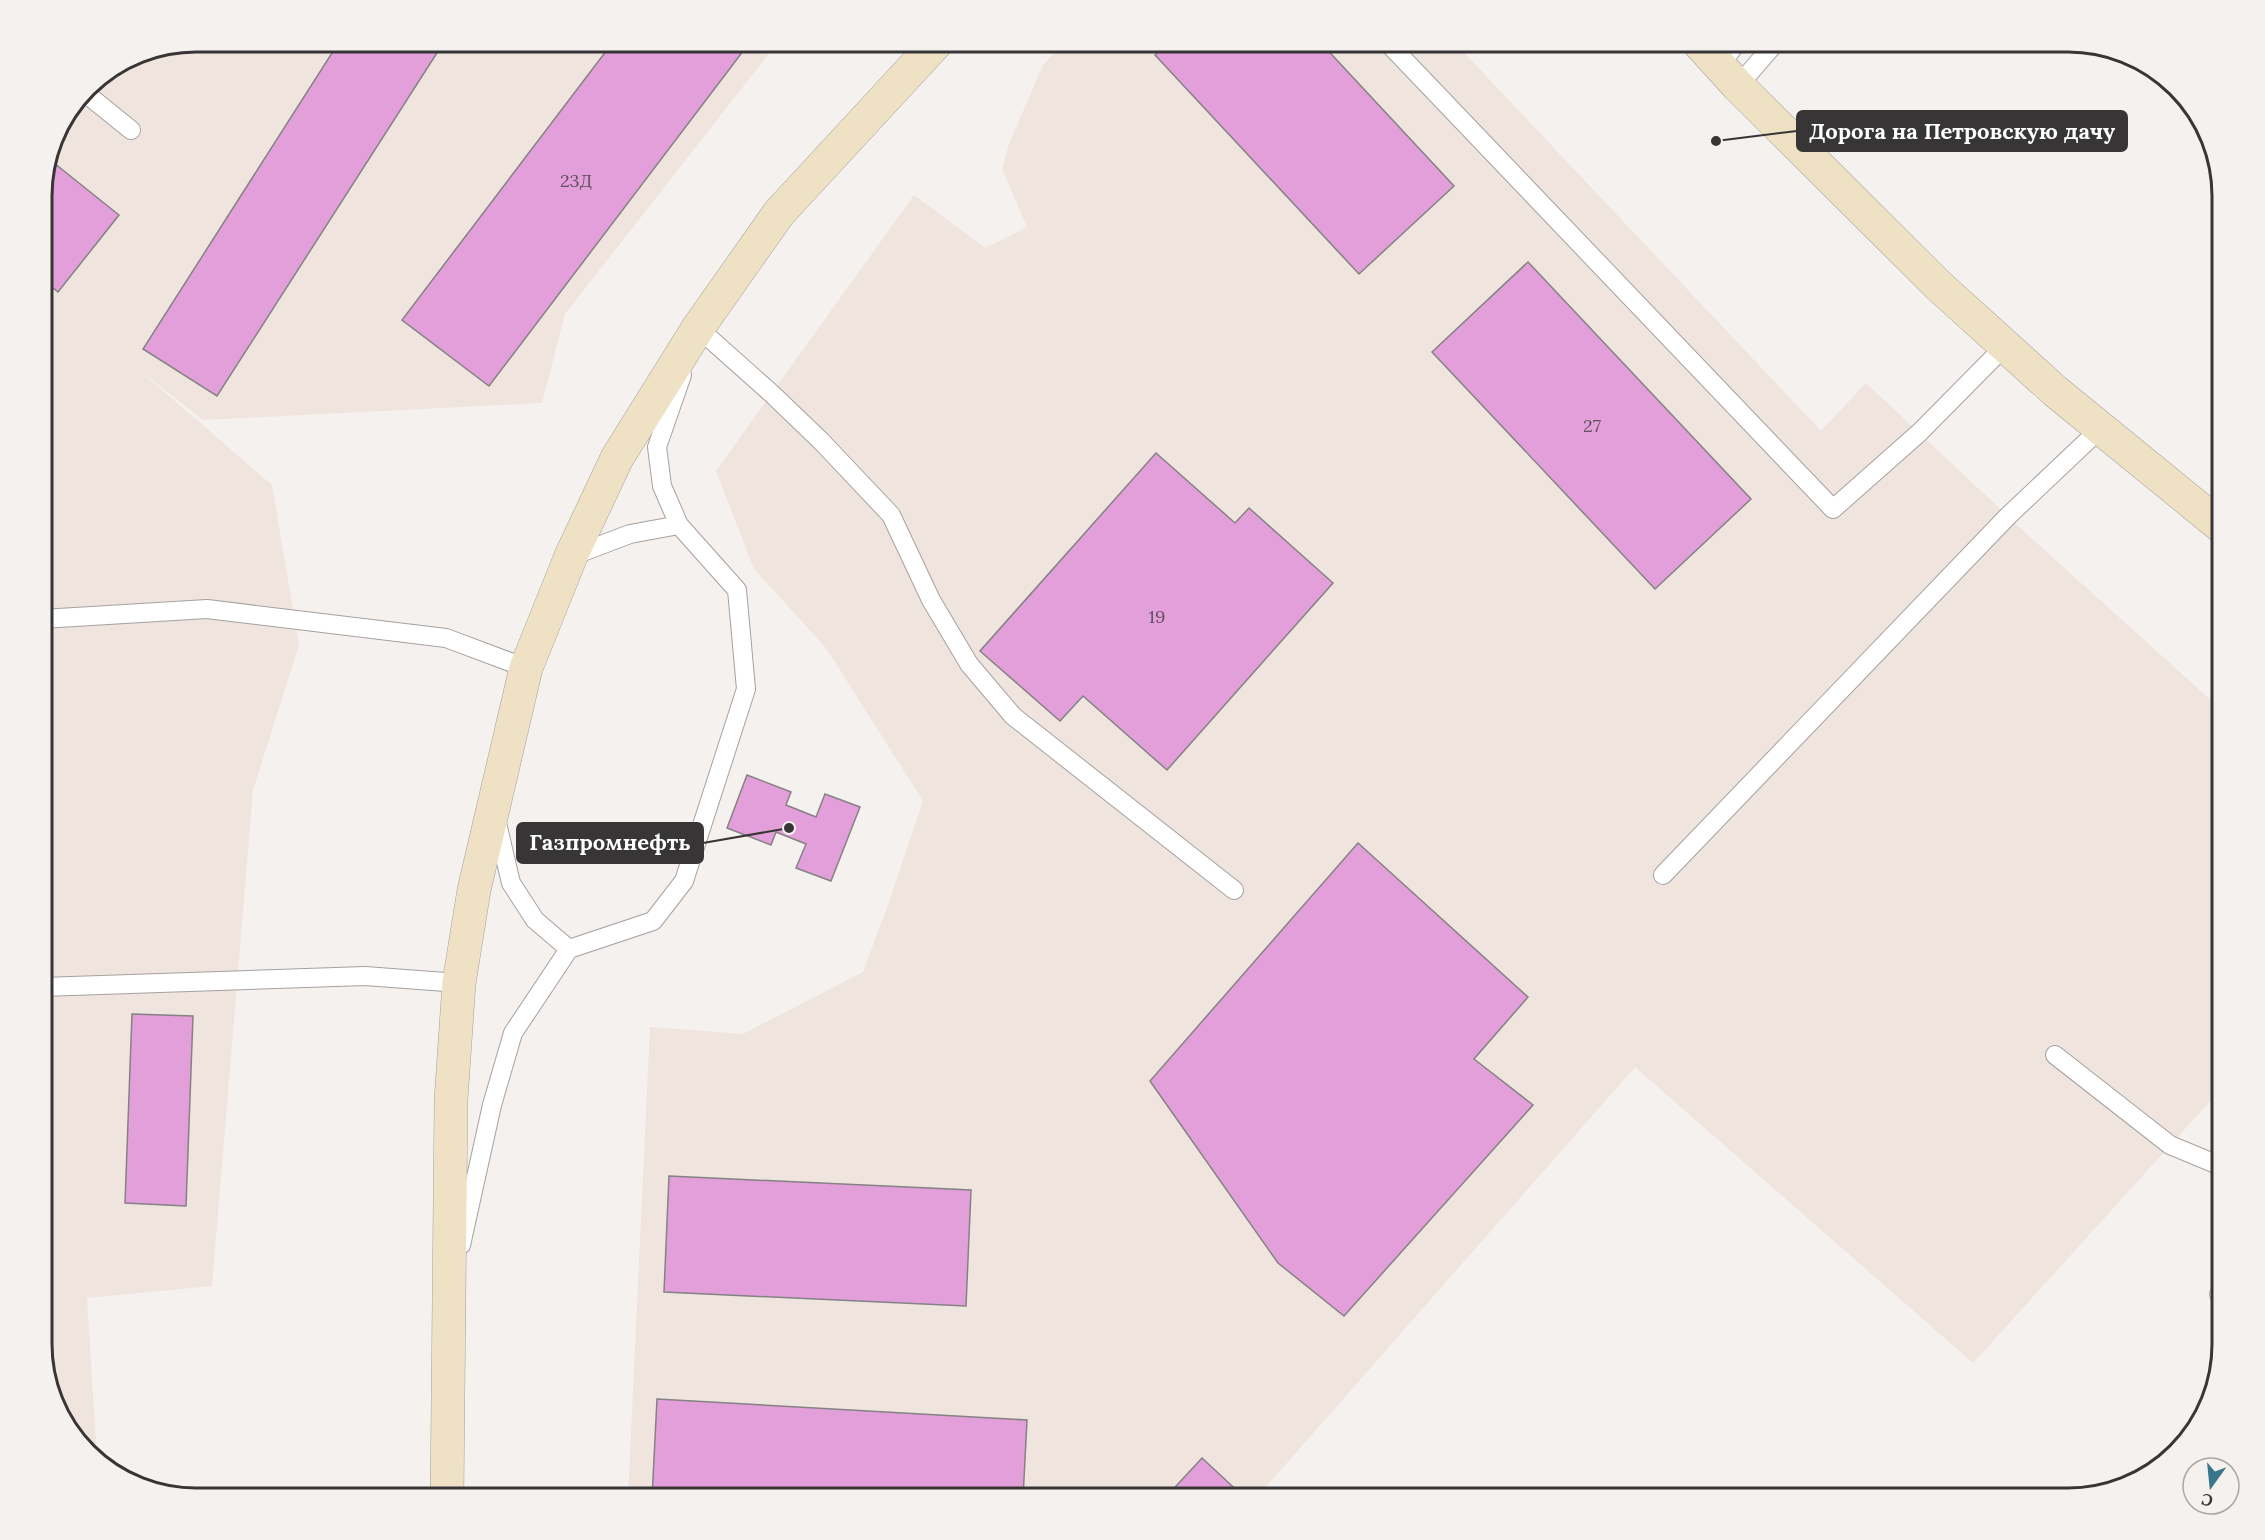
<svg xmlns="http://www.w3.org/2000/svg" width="2265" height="1540" font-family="Lora,serif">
<rect width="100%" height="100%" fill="#f5f1ef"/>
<path fill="#efe4de" d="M196,42H778L565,314L542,403L203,420L137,368L272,485L299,645L253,790L212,1286L87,1298L97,1457L62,1421L42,1354V186L54,137L87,87L137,54Z
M1065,42H1454L1821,431L1866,383L2030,537L2223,711V1087L1973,1363L1635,1067L1264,1489L1273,1498H628L650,1027L743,1034L863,972L889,902L923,801L826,648L754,569L716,471L914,195L985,248L1027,227L1002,169L1009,144L1043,65Z"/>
<path fill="#e29fd9" stroke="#848284" stroke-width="1.5" d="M339,42H444L217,396L143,349Z
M613,42H750L489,386L402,320Z
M1168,42H1320L1454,186L1359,274L1155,55Z
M49,159L119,215L58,292L42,279V186Z
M1528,262L1751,499L1655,589L1432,352Z
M1156,453L1235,523L1249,508L1333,583L1167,770L1083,696L1060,721L980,651Z
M747,775L791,792L786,805L816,817L825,794L860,807L831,881L796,868L806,844L776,832L771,845L727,828Z
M1358,843L1528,997L1474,1059L1533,1105L1344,1316L1278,1263L1150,1081Z
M132,1014L193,1016L186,1206L125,1203Z
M669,1176L971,1190L966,1306L664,1292Z
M657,1399L1027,1420L1023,1498H652Z
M1202,1458L1245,1498H1165Z"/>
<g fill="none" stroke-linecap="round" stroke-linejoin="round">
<g stroke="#a5a1a0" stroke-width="20">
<path id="lane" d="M1387,42L1833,509L1920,432L2005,346
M1720,66L1737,42
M1738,86L1776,42
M84,92L131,130
M696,335L698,328L771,393L821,441L891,515L931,600L969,664L1013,716L1234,890
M572,556L630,534L679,525
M42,619L207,609L446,638L526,668
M496,819L511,883L535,920L569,949
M1663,875L2008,516L2101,428
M42,987L365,976L459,983
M2055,1055L2170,1145L2223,1167
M461,1245L492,1105L513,1033L569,949L653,921L684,881L746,689L737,590L679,525L662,486L657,447L682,375
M2219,1294L2223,1290"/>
</g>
<g stroke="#a5a1a0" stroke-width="34">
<path id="secondary" d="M1698,42L1738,86L1939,286L2055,391L2223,528
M447,1498L451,1100L459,983L474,890L526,668L571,556L617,458L698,328L779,213L937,42"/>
</g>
<use href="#lane" stroke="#fff" stroke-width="18"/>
<use href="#secondary" stroke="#eee1c4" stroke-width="33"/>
</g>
<g text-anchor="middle" stroke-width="4.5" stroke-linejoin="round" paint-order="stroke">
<g font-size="18" fill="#62505e">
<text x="576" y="187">23Д</text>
<text x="1592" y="432">27</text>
<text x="1157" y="623">19</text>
</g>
</g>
<path d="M0 0H2265V1540H0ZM196 52H2068A144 144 0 0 1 2212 196V1344A144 144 0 0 1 2068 1488H196A144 144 0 0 1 52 1344V196A144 144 0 0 1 196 52Z" fill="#f5f1ef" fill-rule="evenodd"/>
<path fill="none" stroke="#373535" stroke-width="3" d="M196 52H2068A144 144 0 0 1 2212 196V1344A144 144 0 0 1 2068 1488H196A144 144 0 0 1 52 1344V196A144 144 0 0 1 196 52Z"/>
<path fill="none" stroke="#373535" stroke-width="2" d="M1716 141L1797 131M789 828L703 843"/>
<g fill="#373535" stroke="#f5f1ef" stroke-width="2">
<circle cx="1716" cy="141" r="6"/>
<circle cx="789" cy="828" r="6"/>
</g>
<g fill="#373535" stroke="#373535" stroke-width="2">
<rect x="1797" y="111" width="330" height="40" rx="6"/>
<rect x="517" y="823" width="186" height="40" rx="6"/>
</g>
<g font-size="22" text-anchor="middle" font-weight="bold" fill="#fff">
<text x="1962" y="139">Дорога на Петровскую дачу</text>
<text x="610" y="850">Газпромнефть</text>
</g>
<g transform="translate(2211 1486) rotate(195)"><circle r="28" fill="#f5f1ef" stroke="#a9a6a5" stroke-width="1.5"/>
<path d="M0-4.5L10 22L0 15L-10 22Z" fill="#37768b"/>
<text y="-9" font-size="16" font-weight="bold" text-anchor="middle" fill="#373535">С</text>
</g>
</svg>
